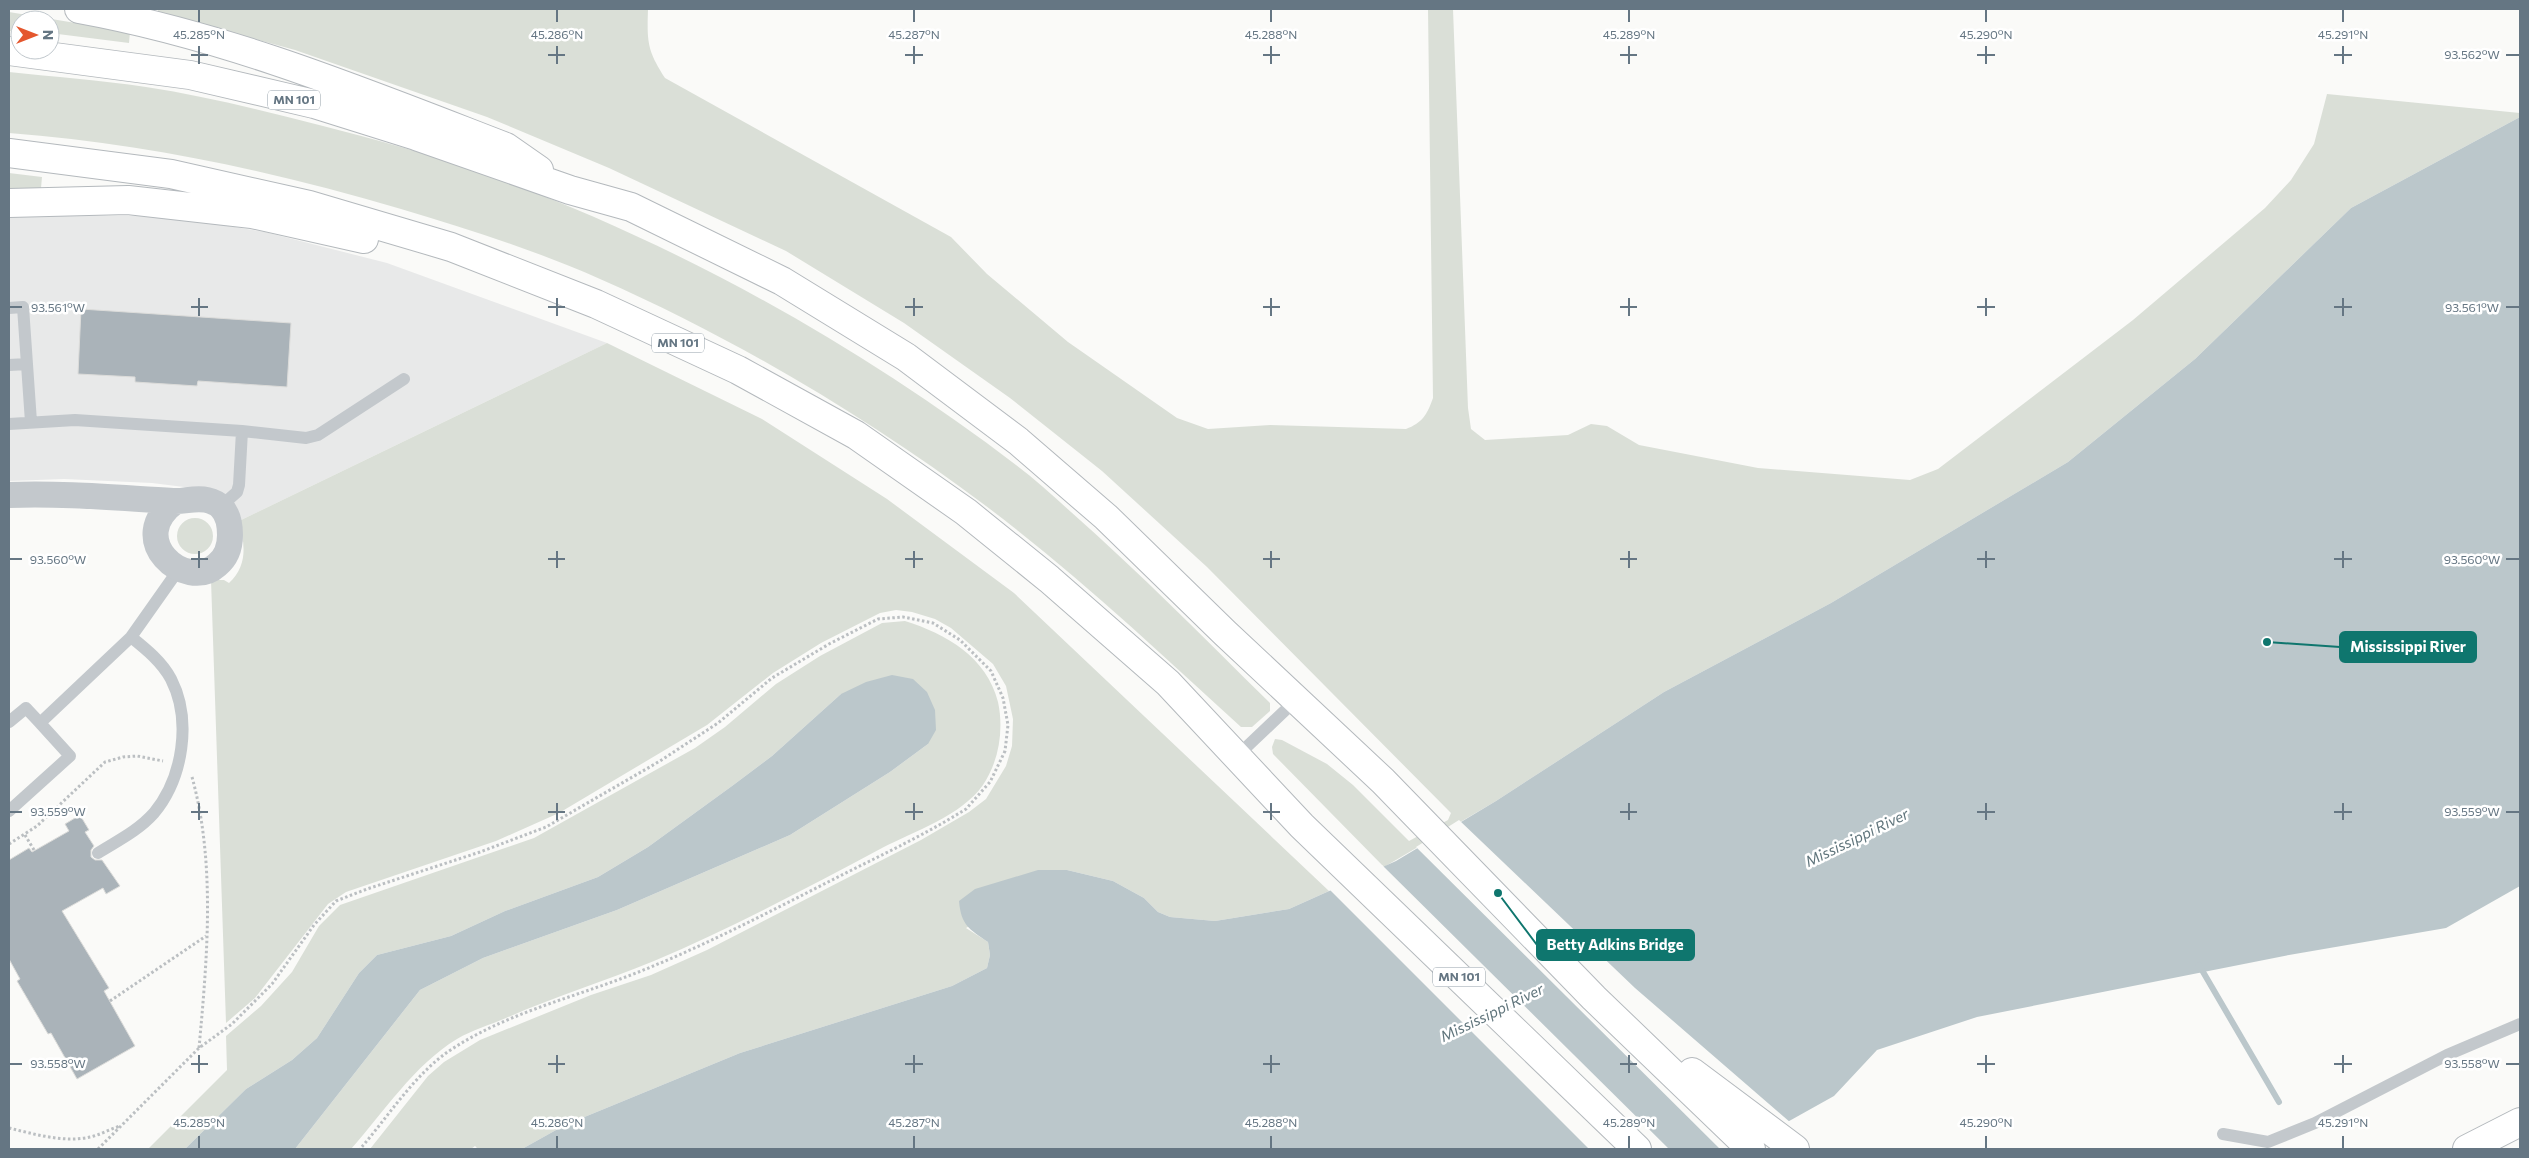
<svg xmlns="http://www.w3.org/2000/svg" width="2529" height="1158" font-family="Commissioner,sans-serif">
<rect width="100%" height="100%" fill="#fafaf8"/>
<path fill="#e8e9e9" d="M9,215L167,216L265,232L387,263L607,343L239,521L208,490L152,483L64,479L9,481Z"/>
<path fill="#dadfd7" d="M158,9H648C647,42 647,50 665,78L951,237L987,274L1068,342L1177,418L1208,429L1270,425L1406,429C1422,423 1427,415 1433,398L1428,9H1453L1468,408L1471,429L1485,440L1568,435L1591,424L1607,426L1639,445L1758,468L1910,480L1938,469L2133,320L2265,208L2291,180L2314,144L2327,94L2520,113V117L2351,208L2195,359L2068,462L1831,603L1664,692L1496,801L1384,867L1273,754L1272,747L1275,739L1282,740L1327,764L1353,785L1409,841L1448,820L1451,813L1207,567L1102,471L1010,398L904,323L786,251L609,168L487,117L295,50L158,12Z
M9,12L130,32L129,43L50,33V20H20V31H9Z
M9,72C54,77 100,80 146,87C205,96 265,111 323,126C374,139 426,153 476,171C666,237 856,343 1016,465C1035,479 1053,496 1071,512C1140,573 1204,638 1270,703V711L1252,727H1241C1158,651 1076,574 986,506C867,417 736,339 600,279C535,250 468,229 401,209C273,171 142,143 9,133Z
M9,173L42,177L41,188L9,189Z
M607,343L762,419L887,499L1014,593L1329,891L1289,909L1215,921L1170,917L1158,912L1144,898L1113,881L1067,870L966,928L988,942L990,955L987,968L952,986L740,1053L565,1125L522,1149H478L475,1146L471,1149H370L428,1076L444,1062L480,1040L591,995L651,975L707,950L921,840L969,812L986,799L1006,766L1012,746L1013,719L1006,686L993,664L951,628L935,619L912,612L896,610L880,613L821,643L773,673L707,725L559,813L496,841L346,892L328,904L255,998L226,1023L211,580H224L229,583C248,565 245,545 239,521Z
M177 536a18 18 0 1 1 36 0a18 18 0 1 1-36 0Z
M905,621C946,634 987,657 998,702C1004,730 999,761 983,785C961,816 915,831 882,848C807,888 732,928 654,961C605,981 554,997 506,1018C490,1025 472,1030 457,1039C414,1065 384,1112 351,1149H295L420,990L483,958L617,910L790,835L890,772L928,744L841,694L772,756L732,786L648,847L598,877L505,911L451,936L377,955L359,973L317,1038L292,1060L246,1089L185,1149H148L227,1070L226,1036L261,1006L292,972L319,926L340,905L534,838L695,748L725,727L776,684L820,656L882,623Z"/>
<path fill="#bbc7cb" d="M2520,117V886L2446,928L2289,955L1977,1017L1877,1050L1834,1096L1739,1149H522L565,1125L740,1053L952,986L987,968L990,955L988,942C969,929 961,925 959,901L975,889L1038,870H1067L1113,881L1144,898L1158,912L1170,917L1215,921L1289,909L1396,861L1496,801L1664,692L1831,603L2068,462L2195,359L2351,208Z
M892,675L913,679L927,692L935,710L936,730L928,744L890,772L790,835L617,910L483,958L420,990L295,1149H185L246,1089L292,1060L317,1038L359,973L377,955L451,936L505,911L598,877L648,847L732,786L772,756L841,694L866,682Z"/>
<path fill="#fafaf8" d="M1459,820L1635,988L1791,1123L1744,1149H1720L1416,847Z
M1382,865L1669,1149H1589L1329,889Z"/>
<g fill="none" stroke-linecap="round" stroke-linejoin="round">
<path stroke="#bbc7cb" stroke-width="6" d="M2199,965L2279,1102"/>
</g>
<path fill="#aab3b9" stroke="#dcdcda" d="M81,309L291,323L287,387L198,381L197,386L135,382V377L78,374Z
M80,815L89,830L85,832L94,846L91,850V857L95,860H102L120,886L106,894L103,888L62,911L109,988L104,991L135,1046L77,1079L51,1033L48,1034L17,981L20,979L9,959V860L29,848L32,852L69,831L65,824Z"/>
<g fill="none" stroke-linecap="round" stroke-linejoin="round">
<g stroke="#b4b9bd" stroke-width="30">
<path id="motorway" d="M79,9C228,36 366,93 506,147L539,170
M9,51L190,75L314,104L416,136L570,190L631,207L782,281L906,357L1018,441L1106,517L1225,633L1383,781L1594,998L1751,1149
M9,153L171,174L309,205L451,247L596,304L738,370L856,435L966,512L1049,579L1168,683L1302,826L1637,1149
M9,203L128,200L252,214L364,239
M1692,1072L1795,1149
M2467,1149L2520,1122"/>
</g>
<path stroke="#bbbfc2" stroke-width="3" stroke-dasharray="2.5 2.5" stroke-linecap="butt" d="M192,777C216,864 207,960 199,1048
M25,835L34,850
M9,844L37,826L105,762L123,757L137,756L163,761
M110,1001L206,936
M9,1128C34,1134 64,1143 90,1137C100,1135 110,1129 120,1126
M98,1149L199,1048L232,1024L272,984L314,925L336,901L367,889L480,852L546,827L660,761L718,723L772,678L829,644L878,619L903,617L933,623L960,640L991,671L1003,698L1008,725L1005,751L990,782L966,809C923,836 877,857 832,880C769,912 706,945 641,971C577,997 507,1012 449,1051C414,1075 388,1117 360,1149"/>
<path stroke="#c3c8cc" stroke-width="12" d="M9,308L23,307L31,422
M9,365L27,364
M9,424L75,420L242,431L239,485L237,492L220,507
M242,431L306,438L318,435L404,379
M9,722L26,708L40,723L131,637L179,569
M1237,756L1296,700
M9,811L70,756L40,723
M98,853C117,841 138,831 154,813C183,778 192,720 171,679C162,662 146,649 131,637
M2223,1134L2268,1142L2315,1123L2447,1055L2520,1024"/>
<path stroke="#c3c8cc" stroke-width="26" d="M9,495C64,493 118,498 173,501C184,502 195,497 207,500C211,501 218,504 221,507C228,514 230,526 230,535C230,547 227,557 217,565C186,593 123,539 176,501"/>
<use href="#motorway" stroke="#fff" stroke-width="28"/>
</g>
<path fill="none" stroke="#657683" stroke-width="2" d="M199,10V22M557,10V22M914,10V22M1271,10V22M1629,10V22M1986,10V22M2343,10V22M199,46V64M557,46V64M914,46V64M1271,46V64M1629,46V64M1986,46V64M2343,46V64M191,55H208M548,55H565M905,55H923M1263,55H1280M1620,55H1637M1977,55H1995M2334,55H2352M2506,55H2519M199,298V316M557,298V316M914,298V316M1271,298V316M1629,298V316M1986,298V316M2343,298V316M10,307H22M191,307H208M548,307H565M905,307H923M1263,307H1280M1620,307H1637M1977,307H1995M2334,307H2352M2506,307H2519M199,551V568M557,551V568M914,551V568M1271,551V568M1629,551V568M1986,551V568M2343,551V568M10,559H22M191,559H208M548,559H565M905,559H923M1263,559H1280M1620,559H1637M1977,559H1995M2334,559H2352M2506,559H2519M199,803V820M557,803V820M914,803V820M1271,803V820M1629,803V820M1986,803V820M2343,803V820M10,812H22M191,812H208M548,812H565M905,812H923M1263,812H1280M1620,812H1637M1977,812H1995M2334,812H2352M2506,812H2519M199,1055V1073M557,1055V1073M914,1055V1073M1271,1055V1073M1629,1055V1073M1986,1055V1073M2343,1055V1073M10,1064H22M191,1064H208M548,1064H565M905,1064H923M1263,1064H1280M1620,1064H1637M1977,1064H1995M2334,1064H2352M2506,1064H2519M199,1136V1148M557,1136V1148M914,1136V1148M1271,1136V1148M1629,1136V1148M1986,1136V1148M2343,1136V1148"/>
<g text-anchor="middle" stroke-width="5" stroke-linejoin="round" paint-order="stroke">
<g fill="#fff" stroke="#939fa8" stroke-width="1">
<rect x="268" y="90.5" width="52" height="19" rx="4"/>
<rect x="652" y="333.5" width="52" height="19" rx="4"/>
<rect x="1433" y="967.5" width="52" height="19" rx="4"/>
</g>
<g font-size="12" font-weight="bold" fill="#657683">
<text x="294" y="104">MN 101</text>
<text x="678" y="347">MN 101</text>
<text x="1459" y="981">MN 101</text>
</g>
<g font-size="15" font-style="italic" fill="#60757c" stroke="#fff">
<text transform="translate(1857 838) rotate(-26)" y="5">Mississippi River</text>
<text transform="translate(1492 1013) rotate(-26)" y="5">Mississippi River</text>
</g>
</g>
<g font-size="12" text-anchor="middle" fill="#657683" stroke="#fff" stroke-width="5" stroke-linejoin="round" paint-order="stroke">
<text x="199" y="39">45.285°N</text>
<text x="557" y="39">45.286°N</text>
<text x="914" y="39">45.287°N</text>
<text x="1271" y="39">45.288°N</text>
<text x="1629" y="39">45.289°N</text>
<text x="1986" y="39">45.290°N</text>
<text x="2343" y="39">45.291°N</text>
<text x="2472" y="59">93.562°W</text>
<text x="2472" y="312">93.561°W</text>
<text x="58" y="312">93.561°W</text>
<text x="2472" y="564">93.560°W</text>
<text x="58" y="564">93.560°W</text>
<text x="2472" y="816">93.559°W</text>
<text x="58" y="816">93.559°W</text>
<text x="2472" y="1068">93.558°W</text>
<text x="58" y="1068">93.558°W</text>
<text x="199" y="1127">45.285°N</text>
<text x="557" y="1127">45.286°N</text>
<text x="914" y="1127">45.287°N</text>
<text x="1271" y="1127">45.288°N</text>
<text x="1629" y="1127">45.289°N</text>
<text x="1986" y="1127">45.290°N</text>
<text x="2343" y="1127">45.291°N</text>
</g>
<path fill="none" stroke="#0f766e" stroke-width="2" d="M2267 642L2340 647M1498 893L1537 945"/>
<g fill="#0f766e" stroke="#fff" stroke-width="2">
<circle cx="2267" cy="642" r="5"/>
<circle cx="1498" cy="893" r="5"/>
</g>
<g fill="#0f766e" stroke="#0f766e" stroke-width="2">
<rect x="2340" y="632" width="136" height="30" rx="5"/>
<rect x="1537" y="930" width="157" height="30" rx="5"/>
</g>
<g font-size="15" text-anchor="middle" font-weight="bold" fill="#fff">
<text x="2408" y="652">Mississippi River</text>
<text x="1615" y="950">Betty Adkins Bridge</text>
</g>
<rect width="2529" height="1158" fill="none" stroke="#657683" stroke-width="20"/>
<g transform="translate(35 35) rotate(90)"><circle r="24" fill="#ffffff" stroke="#c1c8cd"/>
<path d="M0-4L9 19L0 12L-9 19Z" fill="#e4572e"/>
<text y="-8" font-size="14" font-weight="bold" text-anchor="middle" fill="#657683">N</text>
</g>
</svg>
